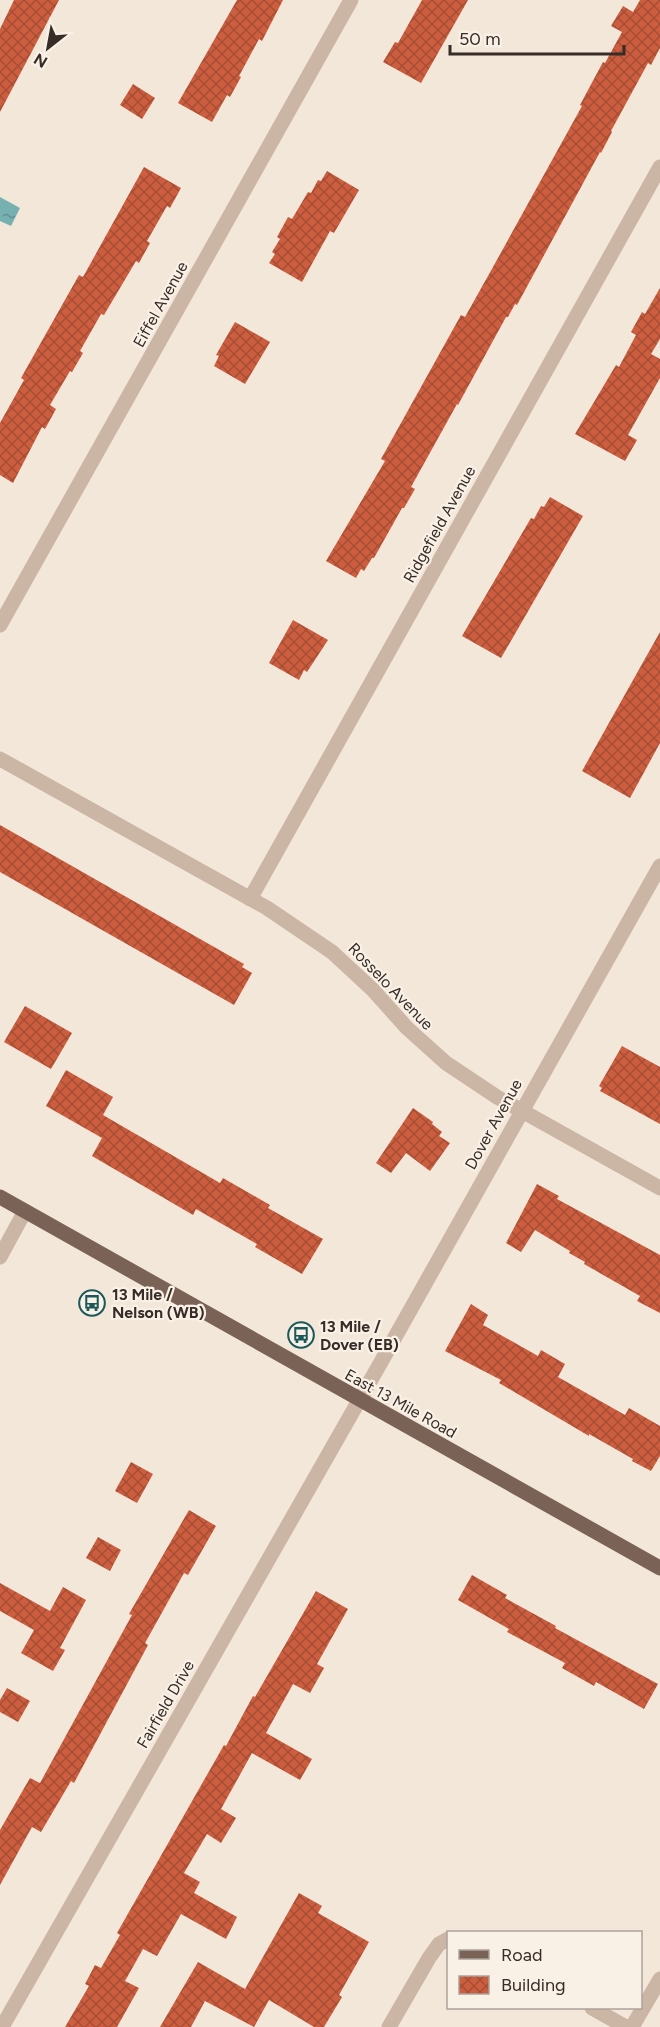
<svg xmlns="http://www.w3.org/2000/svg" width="660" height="2027" font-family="Figtree,sans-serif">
<defs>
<pattern id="water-ripples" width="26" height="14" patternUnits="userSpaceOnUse" patternTransform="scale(1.5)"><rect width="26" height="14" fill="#77b0b1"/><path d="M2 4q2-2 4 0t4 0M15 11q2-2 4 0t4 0" fill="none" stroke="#628f90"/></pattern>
<pattern id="building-cross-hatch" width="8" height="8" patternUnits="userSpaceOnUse" patternTransform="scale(1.5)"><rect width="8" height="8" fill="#cc5e3f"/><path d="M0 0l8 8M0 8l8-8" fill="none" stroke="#a64e35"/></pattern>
</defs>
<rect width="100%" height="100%" fill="#f3e7da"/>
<path fill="url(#water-ripples)" d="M0,197L20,208L11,226L0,221Z"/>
<path fill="url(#building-cross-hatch)" d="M14,0H59L0,112V29Z
M237,0H283L262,41L259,39L239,76L241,77L230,97L227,95L212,122L178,103Z
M422,0H468L421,83L383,62L395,42L398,43Z
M640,0H660V48L651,65L648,63L611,131L612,132L601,153L600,152L517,305L515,304L508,317H506L458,405L457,404L411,487L415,489L404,508H402L374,558H372L364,571L361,569L356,578L326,561L385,461L381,459L461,315L465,317L493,267L582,106L580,105L603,62L605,63L622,32L611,26L623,6L633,12Z
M133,84L155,98L142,119L120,105Z
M144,167L181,188L170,208L167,206L147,241L150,243L139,263L136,261L104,315L101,314L80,351L83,353L72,372L70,371L50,405L56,409L45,429L42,427L13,483L0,475V423L24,380L21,378L79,275L83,277Z
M327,171L359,190L334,233L330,231L302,282L269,263L275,254L272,252L280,239L277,237L288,217L292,219L308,192L311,193L318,180L321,181Z
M660,288V339L651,354L660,359V378L628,435L637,440L625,461L575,434L616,365L619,367L636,335L631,332L642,312L645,314Z
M235,322L270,342L245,384L214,366L219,356L216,355Z
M550,497L583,516L501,658L462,636L531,518L534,519L541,506L544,507Z
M293,620L328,640L307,672L304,670L299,680L269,663Z
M660,632V743L630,798L582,771Z
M0,825L244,964L242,967L252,973L234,1005L0,872Z
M25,1006L72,1033L51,1069L4,1042Z
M622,1046L660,1067V1124L600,1091L602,1088L599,1086Z
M66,1070L113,1097L103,1115L220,1183L223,1178L270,1205L268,1208L323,1239L302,1274L255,1247L257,1244L196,1209L193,1215L92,1156L102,1138L46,1106Z
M413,1108L433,1122L432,1124L442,1132L439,1136L450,1143L430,1171L406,1153L391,1173L376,1163Z
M537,1184L559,1196L557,1199L660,1255V1313L637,1301L640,1296L584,1264L585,1262L569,1253L570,1251L535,1230L521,1252L506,1243Z
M471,1304L488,1315L483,1325L538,1356L541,1350L565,1364L558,1377L625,1415L629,1408L660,1426V1456L651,1471L632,1461L633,1459L589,1434V1436L499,1383L501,1380L445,1351Z
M131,1462L153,1474L137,1503L115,1491Z
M189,1510L216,1526L188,1575L184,1573L145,1643L148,1645L74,1783L71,1781L41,1832L32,1827L0,1885V1830L30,1778L40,1783L132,1615L129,1614Z
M98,1537L121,1550L110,1571L86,1558Z
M472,1575L507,1595L505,1598L556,1626L555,1628L658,1684L644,1709L596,1682L594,1686L562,1668L565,1663L507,1632L509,1629L458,1600Z
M0,1583L50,1611L63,1587L86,1600L60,1648L65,1650L53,1671L21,1653L34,1630L0,1611Z
M316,1591L348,1609L317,1664L324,1668L310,1693L293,1684L266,1733L312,1759L300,1780L252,1753L221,1809L236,1818L221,1843L207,1834L184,1873L200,1882L194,1893L237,1917L226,1939L181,1914L157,1956L143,1949L125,1981L139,1988L117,2027H65L89,1986L85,1984L95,1965L101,1968L120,1935L117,1933L224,1745L226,1746L253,1696L255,1697Z
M7,1688L30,1701L18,1722L0,1712V1700Z
M299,1893L322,1906L318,1913L369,1942L339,1995L342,1997L324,2027H314L269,2000L254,2027L205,2001L191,2027H160L198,1962L245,1989Z"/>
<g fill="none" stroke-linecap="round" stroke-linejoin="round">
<path stroke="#cbb6a5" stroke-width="15" d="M0,625L351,0
M0,759L267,908L332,952L373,990L407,1028L446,1063L497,1097L660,1188
M250,899L660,167
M0,1257L25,1211
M592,2008L626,2027
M2,2027L385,1355L660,866
M389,2027L429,1958L439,1944L448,1939
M632,2027L660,1979"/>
<path stroke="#7a6257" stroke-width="15" d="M0,1197L660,1568"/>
</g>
<defs>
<g id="bus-ring" transform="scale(1.35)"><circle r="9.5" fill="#faf1e6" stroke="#1a585a" stroke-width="1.5"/><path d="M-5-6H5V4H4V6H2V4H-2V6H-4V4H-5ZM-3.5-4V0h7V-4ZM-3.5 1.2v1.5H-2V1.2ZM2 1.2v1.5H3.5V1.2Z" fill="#1a585a"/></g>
</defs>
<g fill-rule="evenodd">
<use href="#bus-ring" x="92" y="1303"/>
<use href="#bus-ring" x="301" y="1335"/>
</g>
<g text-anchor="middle" stroke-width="4.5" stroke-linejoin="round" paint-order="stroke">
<g font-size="16" fill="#372c27" stroke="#faf1e6">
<text transform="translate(160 304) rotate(-61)" y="6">Eiffel Avenue</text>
<text transform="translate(439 524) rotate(-61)" y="6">Ridgefield Avenue</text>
<text transform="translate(391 986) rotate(46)" y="6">Rosselo Avenue</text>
<text transform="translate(493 1124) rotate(-61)" y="6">Dover Avenue</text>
<text transform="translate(401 1403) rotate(29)" y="6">East 13 Mile Road</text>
<text transform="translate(165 1704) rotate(-60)" y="6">Fairfield Drive</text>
</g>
<g font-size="16" font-weight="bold" fill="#372c27" stroke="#faf1e6" text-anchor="start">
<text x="112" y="1300">13 Mile /<tspan x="112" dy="18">Nelson (WB)</tspan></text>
<text x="320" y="1332">13 Mile /<tspan x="320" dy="18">Dover (EB)</tspan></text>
</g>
</g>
<rect x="447" y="1931" width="195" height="78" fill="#faf1e6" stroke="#aca29a" stroke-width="1.5"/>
<rect x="459" y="1950" width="30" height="9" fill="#7a6257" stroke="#aca29a" stroke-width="1.5"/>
<text x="501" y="1961" font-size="18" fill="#372c27">Road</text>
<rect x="459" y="1976" width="30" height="18" fill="url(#building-cross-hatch)" stroke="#aca29a" stroke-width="1.5"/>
<text x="501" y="1991" font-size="18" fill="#372c27">Building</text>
<g transform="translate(48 48) rotate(211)" stroke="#faf1e6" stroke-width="4.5" paint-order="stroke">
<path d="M0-4.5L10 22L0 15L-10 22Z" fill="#372c27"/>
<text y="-9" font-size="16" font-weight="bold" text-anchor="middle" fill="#372c27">N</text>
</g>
<path d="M450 45v9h174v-9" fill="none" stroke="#372c27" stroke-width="3"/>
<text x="459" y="45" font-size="18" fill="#372c27" stroke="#faf1e6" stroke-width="4.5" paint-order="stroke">50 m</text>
</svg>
